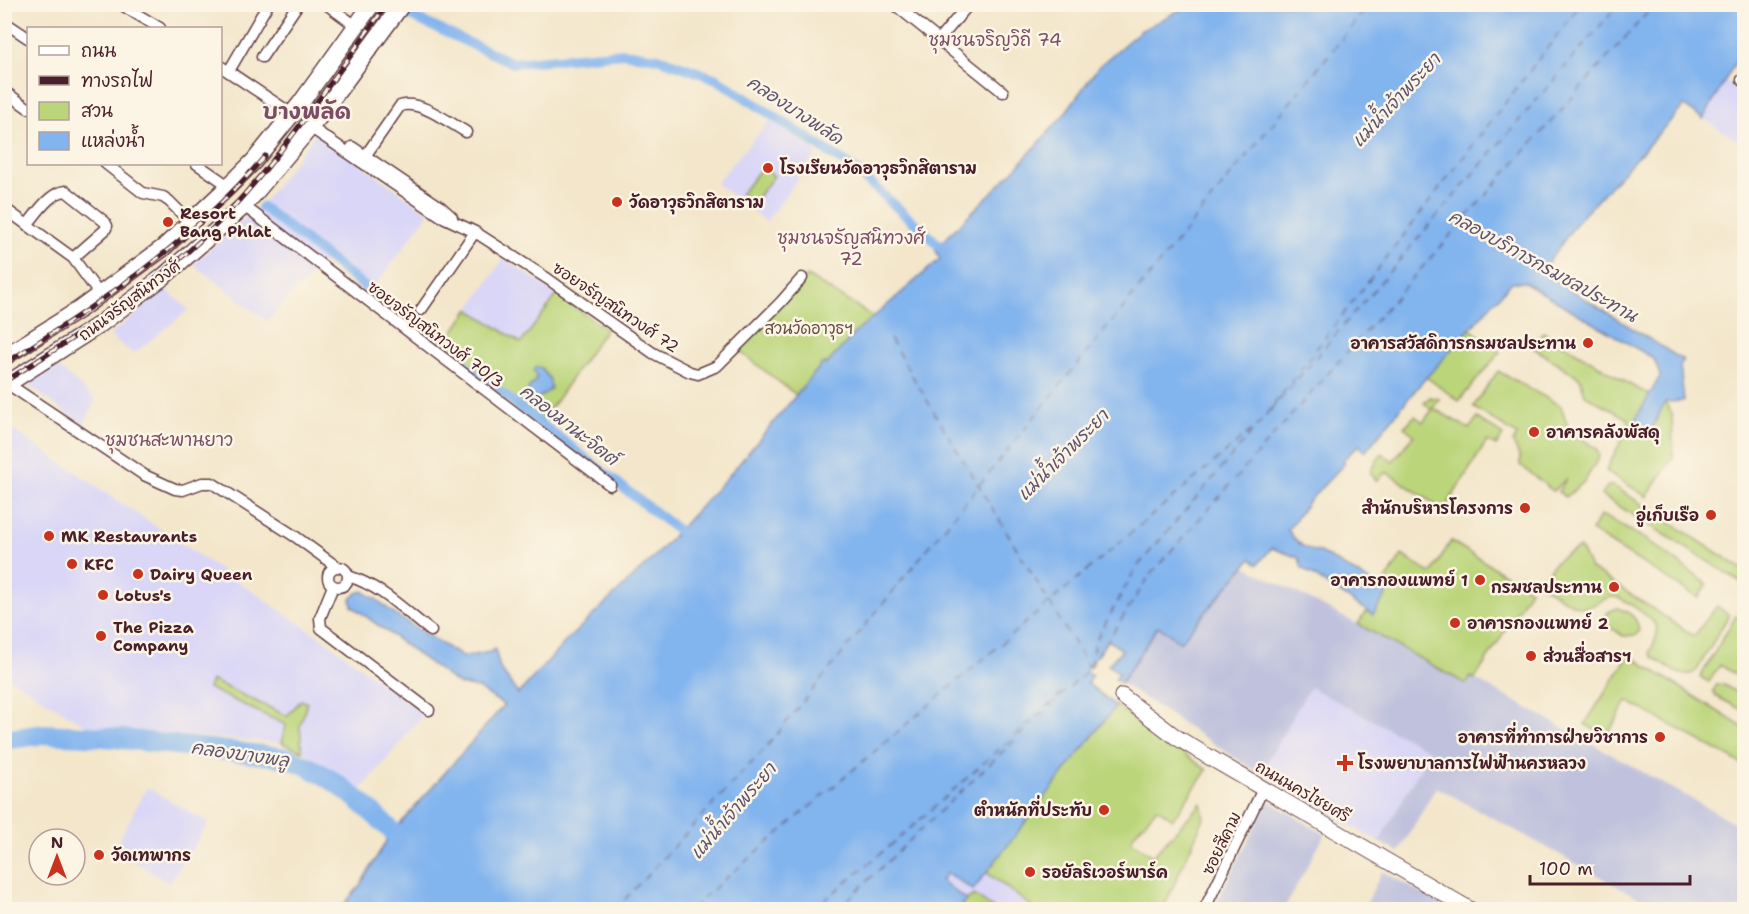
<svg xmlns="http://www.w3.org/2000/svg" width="1749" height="914" font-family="'Shantell Sans','Playpen Sans Thai',sans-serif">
<rect width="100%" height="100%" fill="#fcf5e5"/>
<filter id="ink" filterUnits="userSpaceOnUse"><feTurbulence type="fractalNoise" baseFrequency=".0167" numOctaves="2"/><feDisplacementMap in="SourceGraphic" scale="12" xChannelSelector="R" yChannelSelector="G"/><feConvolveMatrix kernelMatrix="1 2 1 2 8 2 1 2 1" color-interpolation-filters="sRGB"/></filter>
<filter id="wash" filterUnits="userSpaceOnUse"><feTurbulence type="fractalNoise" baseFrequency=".008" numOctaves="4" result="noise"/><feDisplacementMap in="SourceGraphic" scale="24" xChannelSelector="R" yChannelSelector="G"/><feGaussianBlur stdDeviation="1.35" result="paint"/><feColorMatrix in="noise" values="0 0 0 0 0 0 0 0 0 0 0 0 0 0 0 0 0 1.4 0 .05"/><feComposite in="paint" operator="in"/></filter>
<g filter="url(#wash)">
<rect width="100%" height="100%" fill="#f3e6ca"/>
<path fill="#d9d6f7" d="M1725,81L1744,92V144L1703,119Z
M772,118L817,153L766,222L716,183Z
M316,133L429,213L373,289L329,256L267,321L193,264L262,204Z
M504,258L557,295L521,344L469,310Z
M166,289L189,310L133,354L110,335Z
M58,367L96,400L83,426L27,384Z
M4,424L324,640L424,714L361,790L302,751L282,743L88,727L5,675Z
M1310,687L1430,751L1379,842L1260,774Z
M147,787L209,823L169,883L114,849Z
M1014,836L1133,909H959L966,900L941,880L947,873L973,890Z"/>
<path fill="#c0c2dd" d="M1245,566L1396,644L1466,684L1471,677L1744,828V909H1659L1436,787L1399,852L1379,842L1430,751L1310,687L1260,774L1121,683L1158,625L1180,641Z
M1268,801L1325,834L1284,909H1213Z
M1382,871L1442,905L1440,909H1364Z"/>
<path fill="#bbd57a" stroke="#827a52" stroke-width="1.5" d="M762,167L774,176L753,203L741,194Z
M807,276L874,317L855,333L826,365L823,363L796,395L738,350Z
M557,295L606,329L542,421L444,345L469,309L521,343Z
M1469,328L1500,352L1459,401L1426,377Z
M1543,332L1634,387L1665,402L1672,414L1673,457L1647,497L1606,471L1629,425L1628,419L1585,395L1580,378L1532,347Z
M1498,371L1561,406L1569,430L1597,449L1599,457L1585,481L1566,497L1558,492L1567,478L1553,491L1520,465V458L1513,442L1517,435L1473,407Z
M1430,397L1439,399L1433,408L1469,429L1477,418L1503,435L1496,446L1487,441L1444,510L1386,472L1377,481L1371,474V469L1382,453L1393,461L1414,435L1404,427L1415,416L1423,422L1432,410L1424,403Z
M1608,486H1614L1744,570V584L1601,495Z
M1601,515L1647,540L1707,584L1698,598L1591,531Z
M1451,541L1530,590L1475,679L1471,677L1466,684L1358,624L1402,555L1431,574Z
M1580,548L1590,568L1694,636L1717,606L1729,615L1697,670C1683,683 1666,665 1652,657L1650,652C1653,644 1660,634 1656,626C1652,618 1622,597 1615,597C1602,596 1592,610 1580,607C1571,606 1549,589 1540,584C1551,565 1558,556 1580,548Z
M1617,608C1630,612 1638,618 1639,631L1636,635L1623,636L1607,625L1605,617L1608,612Z
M1736,616L1744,621V680L1720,665L1709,682L1700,677Z
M1629,655L1744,728V765L1627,701L1606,737L1585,724Z
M211,680L287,716L301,700L307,703L300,726L302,751L282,743L286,725L208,688Z
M1717,684L1724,685L1744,697V711L1715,696L1713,691Z
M1116,706L1207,770L1173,819L1157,808L1135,833L1131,841L1153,856L1201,803L1204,818L1163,909H1133L1126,905L1123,910L1035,909L986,872Z
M974,895L994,909L959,910L966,900Z"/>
<path fill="#82b4ee" stroke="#666a8c" stroke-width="1.5" d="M1189,5H1744V47L1703,119L1684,106L1578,221L1544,268L1548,270L1545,274L1683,360L1680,365L1684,401L1665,402L1649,436L1632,425L1660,376L1655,361L1651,357L1524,282H1512L1417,388L1365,452L1359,445L1343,460L1345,463L1308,502L1288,530C1296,542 1305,550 1320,552L1388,592L1373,615L1302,568L1299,558L1272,548L1258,564L1251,559L1180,642L1158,626L1121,683L1115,679L1119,673L1108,665L1122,650L1108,640L1085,671L1092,676L1087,683L1116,706L973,890L947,873L941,880L966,900L959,909H340L359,887L388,838L504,705L478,688L458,684L352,606L351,599L357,593L363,591L376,599L398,617L463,657L490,652L495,649L500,668L518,694L567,640L654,557L732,472L823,363L826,365L855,333L940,259L935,249L1018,166L1063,116L1099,66L1140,31Z
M536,367L541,368L550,379L551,389L540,397L531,398L528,393L529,387L534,383L537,377L533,371Z"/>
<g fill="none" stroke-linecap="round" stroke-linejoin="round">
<path stroke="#82b4ee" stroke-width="10" d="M384,4L513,63L623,53L658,58L717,79L853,168L949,254
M262,207L688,538"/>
<path stroke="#82b4ee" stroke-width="20" d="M4,740L44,734L105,737L288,758C312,767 333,779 353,796C375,813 391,833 414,849"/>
<path stroke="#5e536f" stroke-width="1.5" stroke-dasharray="8 6" stroke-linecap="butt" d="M890,339L1089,668
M1270,411L1619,4
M1090,666L1095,642L1136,568L1255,429
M615,910L768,745L1370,4
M694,910L698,902L1259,424L1581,4
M813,910L898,839L1066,690
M837,910L1090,668L1150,575L1655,4"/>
</g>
</g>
<g filter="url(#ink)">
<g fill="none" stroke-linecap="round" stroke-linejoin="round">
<g stroke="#633d43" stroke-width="13">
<path id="street" d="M120,4L160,28
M326,4L356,26
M894,4L1003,92
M4,22L28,38
M938,41L969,4
M262,57L298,4
M220,66L292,114
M229,71L268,4
M1742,80L1744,81
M4,91L28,108
M310,127L441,216L475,232L548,279L653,353L690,372L698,374L717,366L781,302L802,278
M352,147L442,208L452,217
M361,162L400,106C419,99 448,122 466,132
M106,164L143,193L163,197L169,201L191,223
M197,164L229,186
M244,206L610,485
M4,208L73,258L100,295
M27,225C37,213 50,192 66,191L105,222L107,226L105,230L73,258
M421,310L475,232
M8,384L144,475L175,489L183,490L202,483H212L296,537L337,567
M328 577a10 10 0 1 1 20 0a10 10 0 1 1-20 0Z
M348,576C381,586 405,611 431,631
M333,586L320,618L321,628L429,710
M1204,910L1263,789"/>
</g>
<g stroke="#633d43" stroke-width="17">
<path id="secondary" d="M1122,696L1176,737L1204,754L1471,910"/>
</g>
<g stroke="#633d43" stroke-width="19">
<path id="primary" d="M4,357L80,309L163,248L229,186L254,161L300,104L372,4
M4,386L99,325L163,277L244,206L318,118L402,4"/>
</g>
<use href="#street" stroke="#fff" stroke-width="10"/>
<use href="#secondary" stroke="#fff" stroke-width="15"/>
<use href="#primary" stroke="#fff" stroke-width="16"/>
<g stroke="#4a1f2b" stroke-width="5">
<path id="rail" d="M4,364C100,303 190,244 265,156
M4,382C64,344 123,307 176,262C261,191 322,93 387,4"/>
</g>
<use href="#rail" stroke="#fcf5e5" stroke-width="3" stroke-dasharray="9" stroke-linecap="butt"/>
</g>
</g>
<g fill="#c8321e" stroke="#fcf5e5" stroke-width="2">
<circle cx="768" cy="168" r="6"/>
<circle cx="617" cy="202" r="6"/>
<circle cx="168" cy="222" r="6"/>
<circle cx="1588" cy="343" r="6"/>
<circle cx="1534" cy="432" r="6"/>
<circle cx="1525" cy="508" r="6"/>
<circle cx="1711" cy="515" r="6"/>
<circle cx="49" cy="536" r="6"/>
<circle cx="72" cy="564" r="6"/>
<circle cx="138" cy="574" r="6"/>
<circle cx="1480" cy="580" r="6"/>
<circle cx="1614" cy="587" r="6"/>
<circle cx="103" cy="595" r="6"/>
<circle cx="1455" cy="623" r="6"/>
<circle cx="101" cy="636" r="6"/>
<circle cx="1531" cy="656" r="6"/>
<circle cx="1660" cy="737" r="6"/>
<path d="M1342 754h6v6h6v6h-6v6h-6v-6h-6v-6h6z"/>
<circle cx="1104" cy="810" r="6"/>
<circle cx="99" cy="855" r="6"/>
<circle cx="1030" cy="872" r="6"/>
</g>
<g text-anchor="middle" stroke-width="5" stroke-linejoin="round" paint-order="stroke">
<g font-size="16" font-weight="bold" fill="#4a1f2b" stroke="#fcf5e5" text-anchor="start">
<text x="780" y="174">โรงเรียนวัดอาวุธวิกสิตาราม</text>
<text x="629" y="208">วัดอาวุธวิกสิตาราม</text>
<text x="180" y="219">Resort<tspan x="180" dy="18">Bang Phlat</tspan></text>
<text x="1576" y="349" text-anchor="end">อาคารสวัสดิการกรมชลประทาน</text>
<text x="1546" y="438">อาคารคลังพัสดุ</text>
<text x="1513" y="514" text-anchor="end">สำนักบริหารโครงการ</text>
<text x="1699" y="521" text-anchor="end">อู่เก็บเรือ</text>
<text x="61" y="542">MK Restaurants</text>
<text x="84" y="570">KFC</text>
<text x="150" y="580">Dairy Queen</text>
<text x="1468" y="586" text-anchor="end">อาคารกองแพทย์ 1</text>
<text x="1602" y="593" text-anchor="end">กรมชลประทาน</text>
<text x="115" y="601">Lotus's</text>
<text x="1467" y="629">อาคารกองแพทย์ 2</text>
<text x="113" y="633">The Pizza<tspan x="113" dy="18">Company</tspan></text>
<text x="1543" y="662">ส่วนสื่อสารฯ</text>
<text x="1648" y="743" text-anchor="end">อาคารที่ทำการฝ่ายวิชาการ</text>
<text x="1358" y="769">โรงพยาบาลการไฟฟ้านครหลวง</text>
<text x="1092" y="816" text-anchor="end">ตำหนักที่ประทับ</text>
<text x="111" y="861">วัดเทพากร</text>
<text x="1042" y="878">รอยัลริเวอร์พาร์ค</text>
</g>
<g font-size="16" fill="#4a1f2b" stroke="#fcf5e5">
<text transform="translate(129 300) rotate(-37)" y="6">ถนนจรัญสนิทวงศ์</text>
<text transform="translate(616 307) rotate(34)" y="6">ซอยจรัญสนิทวงศ์ 72</text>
<text transform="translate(436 334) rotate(37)" y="6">ซอยจรัญสนิทวงศ์ 70/3</text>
<text transform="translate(1303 791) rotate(30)" y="6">ถนนนครไชยศรี</text>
<text transform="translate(1221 843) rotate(-64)" y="6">ซอยสีคาม</text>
</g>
<g font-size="16" fill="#664c3f" stroke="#fcf5e5">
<text x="809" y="334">สวนวัดอาวุธฯ</text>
</g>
<g font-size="18" fill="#7b4d66" stroke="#fcf5e5">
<text x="995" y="46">ชุมชนจริญวิถี 74</text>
<text x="851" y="244">ชุมชนจรัญสนิทวงศ์<tspan x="851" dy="21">72</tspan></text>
<text x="169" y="446">ชุมชนสะพานยาว</text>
</g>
<g font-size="18" font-style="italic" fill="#5e536f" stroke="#fcf5e5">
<text transform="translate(1396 100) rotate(-47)" y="6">แม่น้ำเจ้าพระยา</text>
<text transform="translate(795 110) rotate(33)" y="6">คลองบางพลัด</text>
<text transform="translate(1543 266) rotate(29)" y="6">คลองบริการกรมชลประทาน</text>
<text transform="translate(569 425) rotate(38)" y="6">คลองมานะจิตต์</text>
<text transform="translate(1063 455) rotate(-45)" y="6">แม่น้ำเจ้าพระยา</text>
<text transform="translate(240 754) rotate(8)" y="6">คลองบางพลู</text>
<text transform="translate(733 811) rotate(-49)" y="6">แม่น้ำเจ้าพระยา</text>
</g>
<g font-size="22" font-weight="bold" fill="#7b4d66" stroke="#fcf5e5">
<text x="307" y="119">บางพลัด</text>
</g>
</g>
<rect width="1749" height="914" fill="none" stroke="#fcf5e5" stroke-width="24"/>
<rect x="27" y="27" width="195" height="138" fill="#fcf5e5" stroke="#b59f9b" stroke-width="1.5"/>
<rect x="39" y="46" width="30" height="9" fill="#ffffff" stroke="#b59f9b" stroke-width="1.5"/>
<text x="81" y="57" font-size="18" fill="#4a1f2b">ถนน</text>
<rect x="39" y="76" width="30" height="9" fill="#4a1f2b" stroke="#b59f9b" stroke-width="1.5"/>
<text x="81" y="87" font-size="18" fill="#4a1f2b">ทางรถไฟ</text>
<rect x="39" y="102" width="30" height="18" fill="#bbd57a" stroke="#b59f9b" stroke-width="1.5"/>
<text x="81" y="117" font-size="18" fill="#4a1f2b">สวน</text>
<rect x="39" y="132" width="30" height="18" fill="#82b4ee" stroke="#b59f9b" stroke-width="1.5"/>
<text x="81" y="147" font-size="18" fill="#4a1f2b">แหล่งน้ำ</text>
<g transform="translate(57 857)"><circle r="28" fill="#fcf5e5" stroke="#b59f9b" stroke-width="1.5"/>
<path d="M0-4.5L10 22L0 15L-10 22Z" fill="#c8321e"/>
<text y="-9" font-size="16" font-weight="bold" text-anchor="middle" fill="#4a1f2b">N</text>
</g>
<path d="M1530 875v9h160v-9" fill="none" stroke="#4a1f2b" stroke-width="3"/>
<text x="1539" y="875" font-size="18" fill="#4a1f2b" stroke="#fcf5e5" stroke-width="4.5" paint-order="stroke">100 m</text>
</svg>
